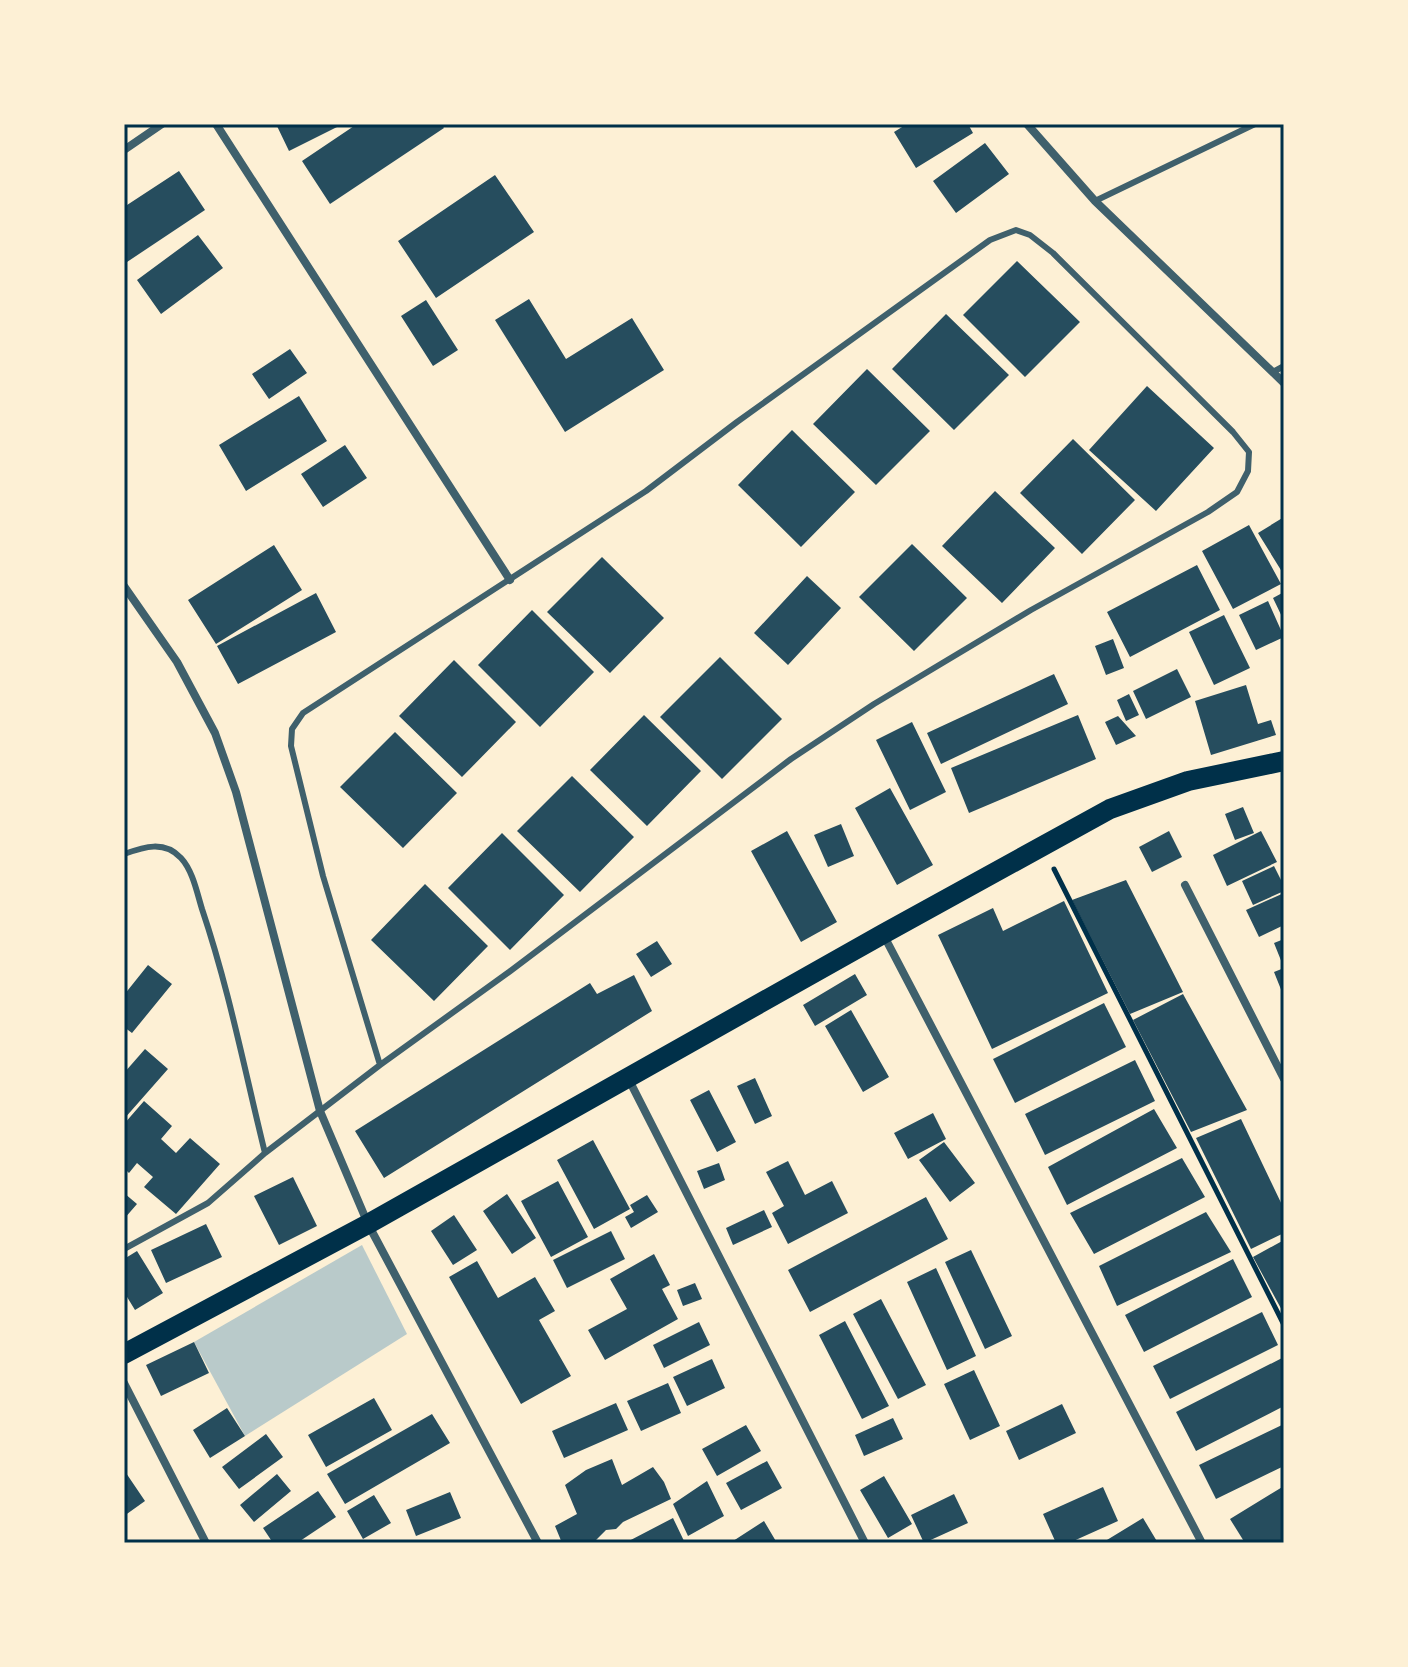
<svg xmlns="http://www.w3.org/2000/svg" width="1408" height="1667" font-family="Poppins,sans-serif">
<rect width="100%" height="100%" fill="#fdf0d5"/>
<path fill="#b9caca" d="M362,1245L407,1334L245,1436L194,1342Z"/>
<path fill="#264d5e" d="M276,124H343L289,151Z
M357,124H441L444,128L330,204L302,161Z
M907,124H968L973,133L916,168L894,132Z
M985,143L1009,174L956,213L933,181Z
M179,171L205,210L124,264V207Z
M495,175L534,232L436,298L398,241Z
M198,235L223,268L161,314L137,280Z
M1017,261L1080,322L1025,377L963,315Z
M529,299L566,359L632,318L664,370L565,432L495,320Z
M426,300L458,350L433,366L401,316Z
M946,314L1009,375L954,430L892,369Z
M290,349L307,373L269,399L252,374Z
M867,369L930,431L876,485L813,424Z
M1147,386L1214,448L1156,511L1089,450Z
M299,396L327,441L246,491L219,445Z
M792,430L855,492L801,547L738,485Z
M1073,439L1135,500L1082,554L1020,493Z
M345,445L367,478L323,507L301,474Z
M995,491L1055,548L1002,603L942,546Z
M1284,517V575L1258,533Z
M1249,525L1281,584L1233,609L1202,551Z
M912,544L967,598L914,651L859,597Z
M274,545L302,590L216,644L188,600Z
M602,557L664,618L610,673L547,612Z
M1197,565L1220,610L1130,657L1107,612Z
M807,576L841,608L788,665L754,633Z
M1284,592V621L1273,598Z
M316,593L336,632L238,684L217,646Z
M1268,601L1284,637L1256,650L1239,615Z
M532,610L594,672L540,727L478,665Z
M1224,615L1250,668L1214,685L1189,632Z
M1113,639L1124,668L1106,675L1095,646Z
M720,657L782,719L722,779L660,717Z
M454,660L516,722L462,777L399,716Z
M1177,669L1191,697L1146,719L1133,691Z
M1054,674L1068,704L941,764L927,733Z
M1246,685L1258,724L1271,720L1276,735L1211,755L1195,701Z
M1129,694L1139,715L1126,721L1117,700Z
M644,715L701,771L647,826L590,770Z
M1078,715L1096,759L969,813L951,768Z
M1118,716L1136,736L1116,745L1105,722Z
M912,722L946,792L910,810L876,740Z
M395,732L457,793L403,848L340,787Z
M572,776L634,837L580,892L517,831Z
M890,788L933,865L897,885L855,808Z
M1243,807L1254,833L1235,840L1225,814Z
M841,824L854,856L828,867L814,835Z
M787,831L837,922L801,942L751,851Z
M1169,831L1182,857L1152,872L1139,847Z
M1261,831L1277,862L1227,886L1213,855Z
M502,833L564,895L510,950L448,888Z
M1274,866L1284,886V891L1253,905L1242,881Z
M1126,880L1183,992L1130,1014L1072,900Z
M425,884L488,946L434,1001L371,940Z
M1284,893V925L1259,937L1246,910Z
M1064,901L1108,993L992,1049L938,935L993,908L1003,931Z
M1284,939V997L1274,972L1284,968L1274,943Z
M657,941L672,964L651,977L636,954Z
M148,965L172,984L132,1033L124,1027V995Z
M855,974L867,995L815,1026L803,1005Z
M634,975L652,1011L384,1178L355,1131L590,983L597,994Z
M1183,994L1247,1110L1191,1132L1133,1020Z
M1104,1003L1126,1047L1015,1103L993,1059Z
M851,1010L889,1077L863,1092L825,1026Z
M145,1049L168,1069L124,1119V1073Z
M1135,1060L1155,1101L1045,1155L1025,1114Z
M755,1078L772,1116L755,1124L737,1086Z
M709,1090L736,1142L717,1152L690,1100Z
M144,1101L172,1126L161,1139L176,1153L190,1138L220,1164L176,1214L144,1187L153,1177L137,1163L129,1173L124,1168V1124Z
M1154,1109L1177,1148L1067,1205L1048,1167Z
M933,1113L946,1139L908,1159L894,1133Z
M1241,1119L1284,1209V1233L1251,1249L1196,1138Z
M593,1140L630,1209L594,1229L557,1160Z
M944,1142L975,1183L950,1202L919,1160Z
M1182,1158L1205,1197L1094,1254L1070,1213Z
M788,1161L805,1195L832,1181L848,1213L788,1244L772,1213L784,1206L766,1172Z
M719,1163L725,1180L704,1189L697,1171Z
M293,1177L317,1226L279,1245L254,1196Z
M558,1181L588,1237L551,1257L521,1201Z
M124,1193L137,1204L124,1219Z
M507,1194L536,1238L512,1254L483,1211Z
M647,1195L658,1212L631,1228L625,1217L634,1212L630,1205Z
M926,1197L948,1239L810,1312L788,1270Z
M764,1210L772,1227L733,1245L726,1228Z
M1206,1212L1231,1252L1117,1306L1099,1266Z
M454,1215L477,1250L453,1265L431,1231Z
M206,1224L222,1257L166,1283L151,1250Z
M611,1231L625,1259L567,1288L553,1260Z
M1284,1240V1314L1253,1257Z
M971,1250L1012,1336L985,1349L945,1262Z
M137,1251L163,1293L135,1310L124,1292V1259Z
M654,1254L670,1285L662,1289L678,1319L605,1360L588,1330L627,1309L610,1279Z
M1233,1259L1252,1297L1144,1352L1125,1315Z
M477,1261L498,1298L535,1277L555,1311L539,1320L571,1376L521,1404L449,1277Z
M936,1268L976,1356L947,1370L907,1282Z
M695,1283L702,1299L683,1306L677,1290Z
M881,1299L926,1385L898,1399L853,1314Z
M1262,1312L1278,1345L1170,1399L1153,1366Z
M845,1321L889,1406L862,1419L819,1335Z
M699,1322L710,1345L664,1368L653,1345Z
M194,1342L209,1373L161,1396L146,1365Z
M1284,1357V1406L1196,1451L1176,1412Z
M712,1359L725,1388L687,1406L673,1377Z
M974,1370L1000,1426L970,1440L944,1384Z
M668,1383L681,1413L641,1431L627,1401Z
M374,1398L392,1430L326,1467L308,1435Z
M616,1403L628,1430L564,1458L552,1431Z
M1062,1404L1076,1433L1019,1460L1006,1431Z
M227,1408L245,1436L210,1458L193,1430Z
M432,1414L450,1443L345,1504L327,1474Z
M893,1418L903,1439L864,1456L855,1435Z
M1284,1424V1466L1216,1499L1199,1465Z
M746,1425L761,1451L717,1476L702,1449Z
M266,1434L283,1457L239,1489L222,1467Z
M612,1459L622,1485L653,1467L664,1482L671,1499L623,1522L616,1529L606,1530L593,1543H562L555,1526L577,1514L565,1485L586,1470Z
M767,1461L782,1488L741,1510L726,1483Z
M124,1470L145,1501L124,1516Z
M277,1474L291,1491L254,1522L240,1505Z
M884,1476L912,1524L888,1538L860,1490Z
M707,1481L724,1516L688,1536L673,1504Z
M1284,1486V1543H1245L1230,1519Z
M1103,1487L1118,1521L1069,1543H1056L1043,1514Z
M318,1491L336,1517L297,1543H273L263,1528Z
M450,1492L461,1518L416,1536L406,1510Z
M954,1494L968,1523L924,1543L911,1515Z
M374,1495L391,1523L363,1539L347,1511Z
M673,1518L685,1543H625Z
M1143,1518L1158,1543H1102Z
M764,1521L777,1543H730Z"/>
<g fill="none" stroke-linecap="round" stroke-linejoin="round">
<path stroke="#003049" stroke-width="5" d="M1054,869L1284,1325"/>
<path stroke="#3f606c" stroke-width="6" d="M1095,201L1255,124
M1273,372L1284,366
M124,854C144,847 164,840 181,858C193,871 197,893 202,909C229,989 245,1072 265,1153
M124,1249L208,1203L265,1153L380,1065L509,972L791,759L874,704L1031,610L1208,512L1237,492L1248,471L1249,452L1233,432L1053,253L1030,235L1016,230L990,240L737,422L646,491L303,713L292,729L291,746L323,876L380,1065"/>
<path stroke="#3f606c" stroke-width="8" d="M216,124L510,580
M1027,124L1095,201L1284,383
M124,150L162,124
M124,586L177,662L215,733L236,792L320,1111L368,1224L538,1543
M1185,885L1284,1079
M883,934L1202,1543
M628,1078L865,1543
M124,1383L206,1543"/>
<path stroke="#003049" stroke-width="20" d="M124,1354L368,1224L883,934L1110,809L1188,781L1284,761"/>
</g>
<rect width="1408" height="1667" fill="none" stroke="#fdf0d5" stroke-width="252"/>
<rect x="126" y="126" width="1156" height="1415" fill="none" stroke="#003049" stroke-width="3"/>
</svg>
